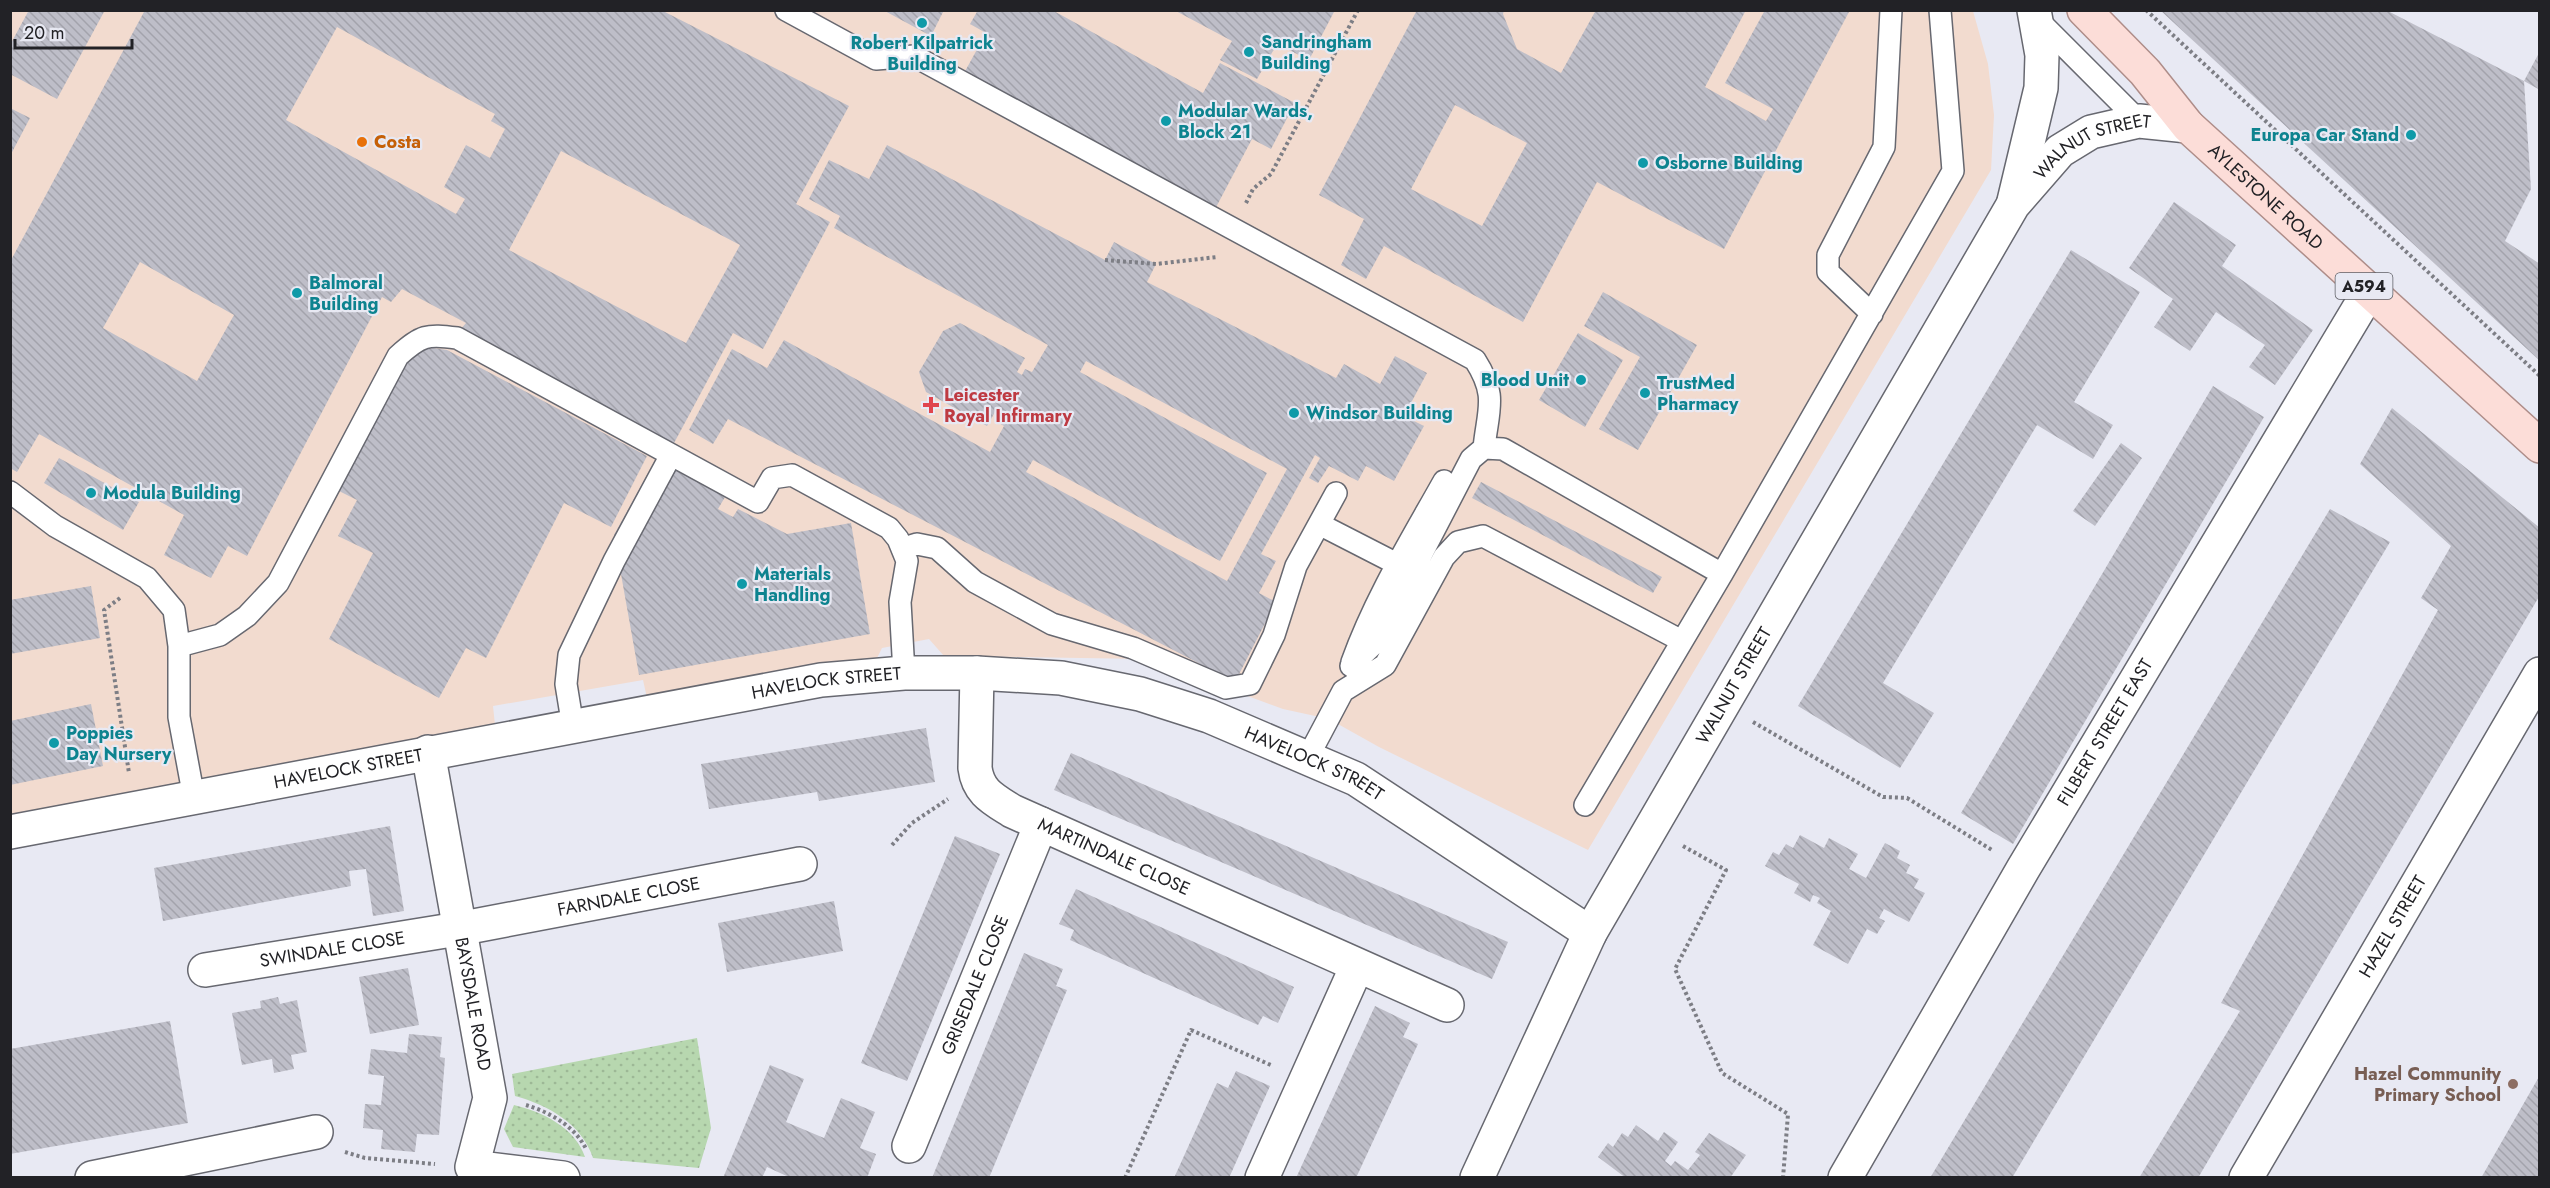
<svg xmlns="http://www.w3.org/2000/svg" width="2550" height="1188" font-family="Jost,sans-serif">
<defs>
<pattern id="grass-dots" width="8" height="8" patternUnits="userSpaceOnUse" patternTransform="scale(1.5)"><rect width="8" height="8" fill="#b7d7af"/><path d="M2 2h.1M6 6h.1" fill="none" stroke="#9db896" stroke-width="1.8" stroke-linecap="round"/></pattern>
<pattern id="building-back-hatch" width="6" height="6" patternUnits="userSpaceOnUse" patternTransform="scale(1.5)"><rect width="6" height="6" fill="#bebec8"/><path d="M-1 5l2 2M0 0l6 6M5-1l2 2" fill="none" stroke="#a3a3ac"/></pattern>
</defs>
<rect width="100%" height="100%" fill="#e8e9f3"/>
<path fill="#f2dbcf" d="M11,11H1973L1988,64L1994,115L1991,170L1588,850L1379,747L1329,719L1283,709L1147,659L944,656L929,639L882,648L875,662L647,698L643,680L493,706L495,725L11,820Z"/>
<path fill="url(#grass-dots)" d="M697,1038L711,1128L699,1168L593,1158C582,1124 548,1105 515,1096L512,1074Z
M514,1105C542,1112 575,1127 585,1157L513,1147L504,1129Z"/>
<path fill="url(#building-back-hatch)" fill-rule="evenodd" d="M29,10H105L57,99L10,74V45Z
M145,10H661L849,106L796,204L830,222L763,349L733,333L673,445L460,330L466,323L402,289L391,302L382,297L247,556L228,546L211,578L164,555L184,515L39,434L17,472L10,468V262ZM337,27L495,114L491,121L505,129L490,158L466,145L444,187L465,199L456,214L286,120ZM561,151L740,245L686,343L509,250ZM140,262L234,315L197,381L103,328Z
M883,10H944L931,36Z
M978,10H1052L1203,93L1220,63L1295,103L1271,149L1252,139L1213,213L963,75L986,33L970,24Z
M1174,10H1335L1309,60L1277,44L1257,79L1220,60L1232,41Z
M1417,10H1504L1503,14L1517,49L1561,73L1596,10H1746L1705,87L1766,121L1773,109L1725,83L1765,10H1850L1724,249L1597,182L1523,322L1384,246L1366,279L1341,265L1364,219L1319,195ZM1455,105L1527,143L1482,226L1411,189Z
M2160,10H2386L2524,81L2540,51V90L2524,81L2531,189L2505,241L2540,264V361Z
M10,108L30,118L10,156Z
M887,145L1105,260L1114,242L1156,264L1147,282L1336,378L1344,364L1380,384L1395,356L1427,373L1404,416L1424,426L1394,481L1366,466L1358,481L1329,466L1318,483L1309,478L1320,458L1315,455L1261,554L1276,561L1259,593L1276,602L1235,682L728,419L713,444L689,430L732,349L767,368L784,340L990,452L1004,426L996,421L1000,414L995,412L987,426L926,392L919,372L943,331L960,323L1025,358L1017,372L1022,375L1025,369L1032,372L1048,345L834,228L840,216L809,199L829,160L869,179ZM1086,361L1287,469L1227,581L1026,472L1033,460L1220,561L1267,473L1080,372Z
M2174,202L2236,245L2222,266L2313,330L2275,385L2249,367L2265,345L2216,312L2190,351L2154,327L2173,299L2129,268Z
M2071,250L2140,292L2074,402L2113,425L2093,459L2037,425L1883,683L1934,713L1900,768L1798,706Z
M1603,292L1697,345L1638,450L1599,429L1640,357L1584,326Z
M1578,333L1623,360L1585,427L1539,400Z
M433,348L447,350L647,456L611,527L564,503L486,658L466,648L439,698L329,639L373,553L338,536L357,500L337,490L403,361L416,351Z
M2213,386L2264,417L2013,844L1961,813Z
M2392,408L2540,528V595L2198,1178H2139L2240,1011L2221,1003L2438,610L2421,598L2451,546L2360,464Z
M2121,443L2142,458L2095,526L2073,511Z
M658,455L728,492L718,509L733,517L738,509L787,534L851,523L870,634L639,675L614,535Z
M59,458L139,502L123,530L44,483Z
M1481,482L1662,577L1653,593L1472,498Z
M2330,509L2390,542L2012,1178H1930Z
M91,586L100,638L10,654V600Z
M91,704L103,766L10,785V721Z
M926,728L935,782L819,801L817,792L709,809L701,764Z
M1071,753L1508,942L1492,979L1054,790Z
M390,826L404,911L373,916L366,869L349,871L351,886L163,921L154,868Z
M1800,835L1824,848L1829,838L1858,854L1849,869L1866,878L1885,843L1900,851L1897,858L1910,865L1906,873L1919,879L1914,888L1925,893L1909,922L1884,909L1879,918L1885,921L1877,934L1867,929L1848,964L1813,945L1831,911L1817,903L1820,898L1813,895L1810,902L1794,893L1799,884L1765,866L1773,852L1779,855L1786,844L1793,848Z
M955,836L1000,854L907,1081L861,1063Z
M1076,889L1294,987L1278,1023L1263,1016L1258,1025L1070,940L1074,930L1059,924Z
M834,901L843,951L727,972L718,923Z
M1024,953L1063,969L1056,986L1067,990L989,1178H932Z
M408,968L419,1025L370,1034L359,977Z
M278,997L280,1004L297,1000L307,1052L291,1055L294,1069L274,1073L272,1059L242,1065L232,1013L261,1008L260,1001Z
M1375,1006L1410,1023L1403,1037L1418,1044L1356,1178H1296Z
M170,1021L188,1123L10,1154V1049Z
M409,1034L442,1037L440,1057L445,1058L439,1135L417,1134L415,1152L381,1149L383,1130L363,1128L365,1104L381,1105L384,1076L368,1074L371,1049L407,1053Z
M770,1065L804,1079L786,1122L824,1138L841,1098L875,1112L860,1148L876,1154L867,1178H791L767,1167L762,1178H723Z
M1236,1071L1270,1086L1229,1178H1174L1217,1083L1228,1088Z
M2540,1075V1178H2481Z
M1636,1125L1658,1141L1664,1132L1678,1142L1665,1161L1671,1166L1675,1161L1688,1170L1700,1155L1695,1152L1709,1133L1746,1155L1730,1178H1626L1598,1157L1608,1143L1613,1147L1622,1133L1628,1137Z"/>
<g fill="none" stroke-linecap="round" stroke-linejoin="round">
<g stroke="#676870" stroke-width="24">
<path id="service" d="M786,10L876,59L914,56L1475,360C1498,396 1488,409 1484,448
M2036,18L2139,121
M1872,314L1828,272V255L1884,147L1891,10
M10,492L55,526L147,578L174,610L179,646V717L194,798
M1319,524L1397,564
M904,548L917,544L937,548L975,582L1052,624L1133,648L1226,688L1250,684L1274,635L1296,566L1336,493
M179,646L220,635L247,616L278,583L398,356C421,335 427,334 457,338L758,502L772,478L792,475L889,528L898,539L907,561L900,602L904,673
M1352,662C1375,598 1411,540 1444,481
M1351,666L1376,642L1471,459L1484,448L1503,449L1722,574
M573,727L566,684L569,655L614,561L671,455
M1308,757L1343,691L1385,665L1444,557L1458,542L1483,536L1682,641
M1585,805L1722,574L1953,171L1940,10"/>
</g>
<g stroke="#676870" stroke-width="36">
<g id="minor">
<path id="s1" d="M977,673L975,768C978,792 993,799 1012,811L1447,1005"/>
<path id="s2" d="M428,752L490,1098L472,1167L563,1178"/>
<path id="s3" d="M10,832L821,680L904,673H977L1061,678L1140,694L1209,716L1356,779L1590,933"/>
<path id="s4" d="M205,970L458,929L800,864"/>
<path id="s5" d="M909,1146L1041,824"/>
<path d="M92,1178L316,1132"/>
<path d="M1262,1178L1357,966"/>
<path id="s6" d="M1845,1178L2023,869L2370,290"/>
<path id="s7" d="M2246,1178L2540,674"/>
</g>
</g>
<g stroke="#676870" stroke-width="36">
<g id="tertiary">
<path d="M2014,201L2041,88L2042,55L2034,10"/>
<path id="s8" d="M1477,1178L1590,933L2013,205L2060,151L2091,132L2139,121L2188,126"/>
</g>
</g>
<g stroke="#ae8d89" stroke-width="36">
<g id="primary">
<path id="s9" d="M2084,10L2145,72L2188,126L2540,446"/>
</g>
</g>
<path stroke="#7d7e85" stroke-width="4" stroke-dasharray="3 3" stroke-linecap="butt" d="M2146,10L2540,376
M1246,203L1253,189L1271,174L1358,10
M1105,260L1156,264L1217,257
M120,598L104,610L129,773
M1753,722L1883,797L1907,798L1992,850
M892,845L912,823L948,799
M1683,846L1726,870L1675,969L1722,1073L1788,1114L1783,1178
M526,1105C549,1112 575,1126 586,1149
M345,1152L365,1158L435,1164
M1125,1178L1191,1030L1273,1066"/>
<use href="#service" stroke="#fff" stroke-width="21"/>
<use href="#minor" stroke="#fff" stroke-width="33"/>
<use href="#tertiary" stroke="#fff" stroke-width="33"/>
<use href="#primary" stroke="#fcddd8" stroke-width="33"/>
</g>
<g fill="#0f9aa8" stroke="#e8e9f3" stroke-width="2">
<circle cx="922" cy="23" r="6"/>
<circle cx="1249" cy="52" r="6"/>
<circle cx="1166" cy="121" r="6"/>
<circle cx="2411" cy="135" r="6"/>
<circle cx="1643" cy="163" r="6"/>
<circle cx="297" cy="293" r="6"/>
<circle cx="1581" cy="380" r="6"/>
<circle cx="1645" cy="393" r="6"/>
<circle cx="1294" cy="413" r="6"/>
<circle cx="91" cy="493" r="6"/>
<circle cx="742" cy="584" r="6"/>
<circle cx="54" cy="743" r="6"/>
</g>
<circle fill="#e8710a" stroke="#e8e9f3" stroke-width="2" cx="362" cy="142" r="6"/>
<path fill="#e0444e" stroke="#e8e9f3" stroke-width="2" d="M928 396h6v6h6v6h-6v6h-6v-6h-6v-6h6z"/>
<circle fill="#8d6e63" stroke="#e8e9f3" stroke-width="2" cx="2513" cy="1084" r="6"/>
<g text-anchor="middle" stroke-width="4.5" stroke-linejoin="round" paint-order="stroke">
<rect fill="#e8e9f3" stroke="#5d5e64" stroke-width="1.5" x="2335.5" y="273" width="57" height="26" rx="4.5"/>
<g font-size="16" font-weight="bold" fill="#222226">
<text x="2364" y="292">A594</text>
</g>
<g font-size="18" font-weight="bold" fill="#0d838f" stroke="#e8e9f3" text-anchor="start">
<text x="1261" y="48">Sandringham<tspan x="1261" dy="21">Building</tspan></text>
<text x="922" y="49" text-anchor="middle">Robert Kilpatrick<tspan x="922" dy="21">Building</tspan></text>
<text x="1178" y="117">Modular Wards,<tspan x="1178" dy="21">Block 21</tspan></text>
<text x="2399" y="141" text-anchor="end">Europa Car Stand</text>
<text x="1655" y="169">Osborne Building</text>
<text x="309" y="289">Balmoral<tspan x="309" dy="21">Building</tspan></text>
<text x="1569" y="386" text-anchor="end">Blood Unit</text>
<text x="1657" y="389">TrustMed<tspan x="1657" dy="21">Pharmacy</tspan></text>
<text x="1306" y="419">Windsor Building</text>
<text x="103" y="499">Modula Building</text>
<text x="754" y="580">Materials<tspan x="754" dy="21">Handling</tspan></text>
<text x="66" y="739">Poppies<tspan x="66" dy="21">Day Nursery</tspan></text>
</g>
<g font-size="18" font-weight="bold" fill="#c56008" stroke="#e8e9f3" text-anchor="start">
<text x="374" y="148">Costa</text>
</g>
<g font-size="18" fill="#222226" stroke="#e8e9f3">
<text dy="6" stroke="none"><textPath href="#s8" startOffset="1215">WALNUT STREET</textPath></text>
<text dy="6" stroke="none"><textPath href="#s9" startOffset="261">AYLESTONE ROAD</textPath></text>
<text dy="6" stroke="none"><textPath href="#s3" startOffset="830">HAVELOCK STREET</textPath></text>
<text dy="6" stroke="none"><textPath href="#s8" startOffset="556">WALNUT STREET</textPath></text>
<text dy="6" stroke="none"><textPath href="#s6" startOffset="516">FILBERT STREET EAST</textPath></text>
<text dy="6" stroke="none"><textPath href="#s3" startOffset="1334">HAVELOCK STREET</textPath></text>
<text dy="6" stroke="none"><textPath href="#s3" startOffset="344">HAVELOCK STREET</textPath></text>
<text dy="6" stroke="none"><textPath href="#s1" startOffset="266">MARTINDALE CLOSE</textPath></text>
<text dy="6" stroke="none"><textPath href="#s4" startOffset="430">FARNDALE CLOSE</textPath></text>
<text dy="6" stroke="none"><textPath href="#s7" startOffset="291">HAZEL STREET</textPath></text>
<text dy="6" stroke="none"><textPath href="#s4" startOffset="129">SWINDALE CLOSE</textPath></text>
<text dy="6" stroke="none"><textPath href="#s5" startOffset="174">GRISEDALE CLOSE</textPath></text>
<text dy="6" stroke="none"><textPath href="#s2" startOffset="256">BAYSDALE ROAD</textPath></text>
</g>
<g font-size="18" font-weight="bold" fill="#be3a42" stroke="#e8e9f3" text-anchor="start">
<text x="944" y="401">Leicester<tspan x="944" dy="21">Royal Infirmary</tspan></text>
</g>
<g font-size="18" font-weight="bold" fill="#785e54" stroke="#e8e9f3" text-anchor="end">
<text x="2501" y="1080">Hazel Community<tspan x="2501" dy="21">Primary School</tspan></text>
</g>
</g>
<rect width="2550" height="1188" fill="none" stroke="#222226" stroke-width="24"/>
<path d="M15 39v9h117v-9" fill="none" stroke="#222226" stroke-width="3"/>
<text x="24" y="39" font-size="18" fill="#222226" stroke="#e8e9f3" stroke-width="4.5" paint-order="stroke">20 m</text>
</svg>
